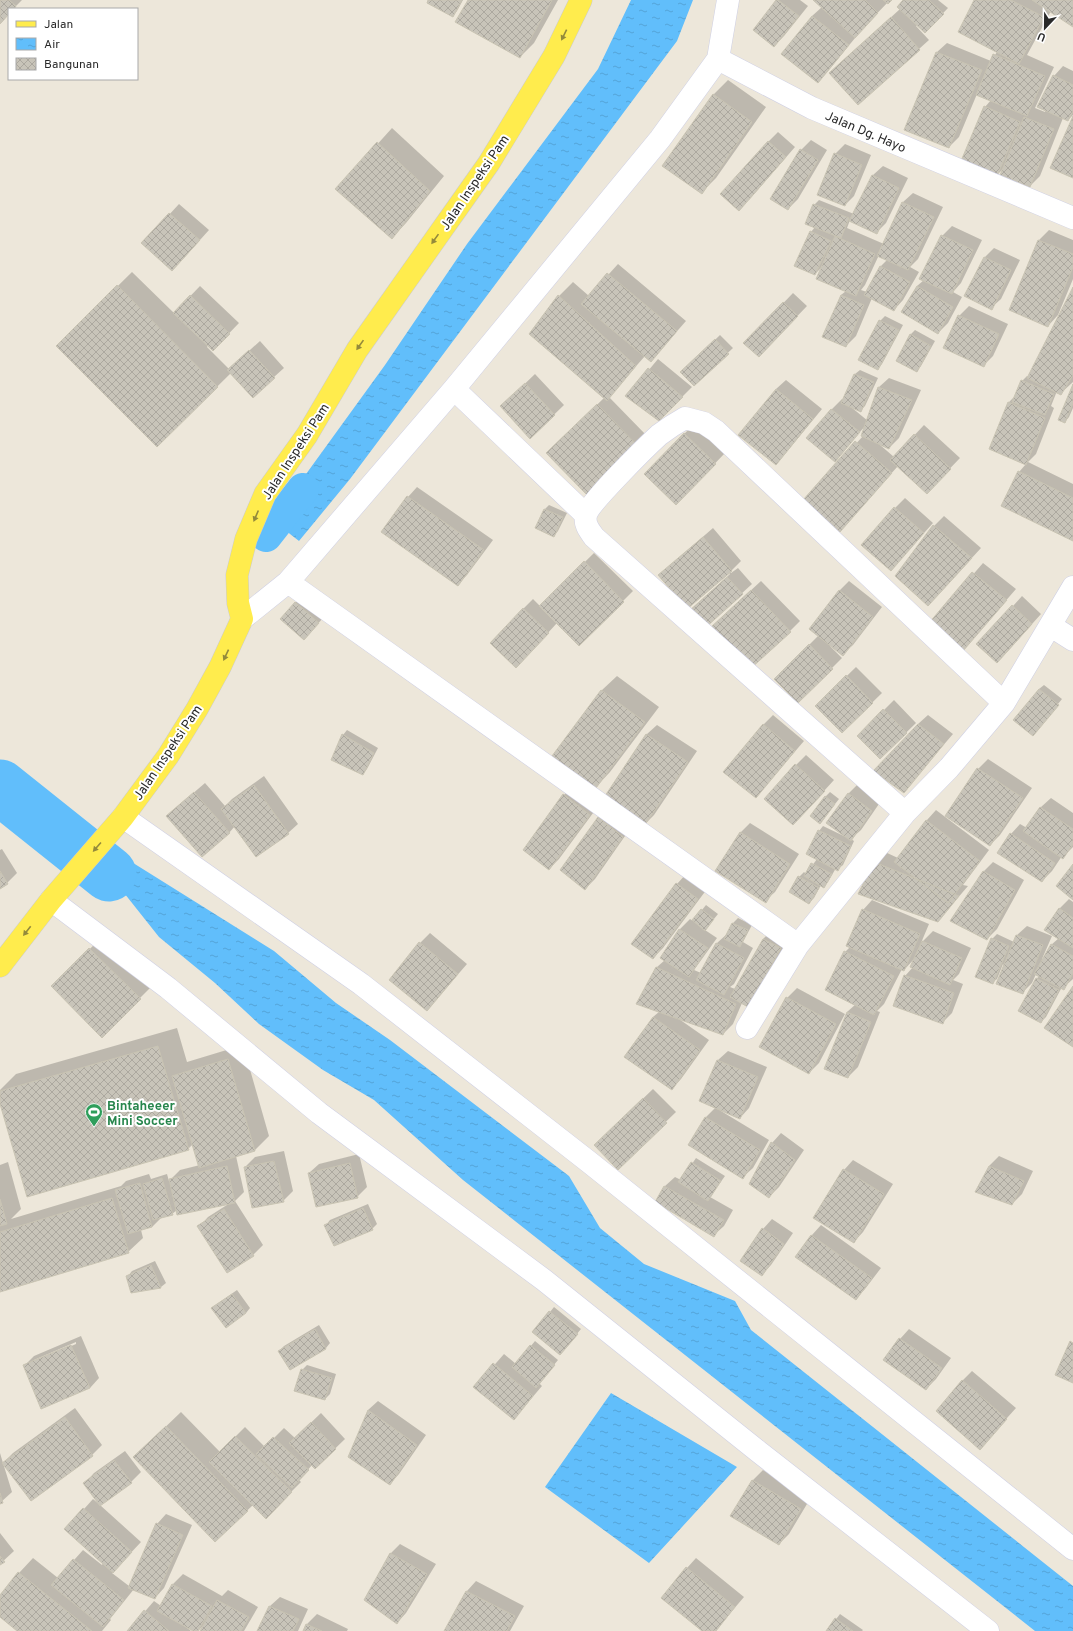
<svg xmlns="http://www.w3.org/2000/svg" width="1073" height="1631" font-family="Overpass,sans-serif">
<defs>
<pattern id="water-ripples" width="26" height="14" patternUnits="userSpaceOnUse"><rect width="26" height="14" fill="#61befb"/><path d="M2 4q2-2 4 0t4 0M15 11q2-2 4 0t4 0" fill="none" stroke="#54a3d7"/></pattern>
<pattern id="building-cross-hatch" width="8" height="8" patternUnits="userSpaceOnUse"><rect width="8" height="8" fill="#c8c4b9"/><path d="M0 0l8 8M0 8l8-8" fill="none" stroke="#aca89f"/></pattern>
</defs>
<rect width="100%" height="100%" fill="#ede7da"/>
<path fill="url(#water-ripples)" d="M631,0H693L677,41L350,479L299,541L276,523L301,481L385,365L467,244L598,69Z
M122,856L274,951L336,1003L390,1040L569,1176L600,1228L644,1264L735,1301L751,1330L1073,1586V1631H1035L463,1180L374,1100L323,1070L259,1024L215,983L159,937L109,874Z
M611,1393L737,1467L649,1563L545,1487Z"/>
<path fill="#0003" fill-rule="evenodd" d="M0,0H22L13,9H9V14L0,24Z
M429,0H463L457,11L453,16Z
M469,0H558L534,43L520,57Z
M778,0H800L808,6L784,36L774,46Z
M815,0H890L865,26L827,72L818,82L812,16L822,7Z
M904,0H938L948,8L925,32L917,25L916,26L929,40L919,49L830,73L900,9Z
M976,0H1073V26L1051,11L1027,55L1054,67L1035,108L1045,112L1054,76L1063,66L1073,71V115L1068,120L1063,118L1040,176L1030,186L1005,167L997,175L985,107L991,100L977,94L959,137L949,147L906,129L937,52L947,43L991,61L997,52Z
M728,80L766,107L716,178L702,192L713,95Z
M392,128L444,176L406,223L392,238L337,189Z
M778,132L795,147L749,200L768,142Z
M811,140L827,150L798,199L788,209L801,150Z
M845,144L871,155L854,196L845,205L835,154Z
M883,166L908,178L886,223L876,233L850,220L847,228L884,244L903,202L913,193L943,207L918,259L910,267L919,272L903,300L894,310L872,298L856,336L846,346L824,336L841,295L846,291L822,267L815,274L811,232L815,227L814,205L819,200L854,214L873,175ZM879,255L888,259L880,267L867,292L861,290L865,285Z
M179,204L209,230L182,260L143,243Z
M952,226L982,240L961,283L953,292L962,297L948,323L938,333L917,286L924,280L942,236Z
M1049,230L1073,240V279L1058,315L1048,326L1010,310L1039,240Z
M994,248L1020,260L1001,299L991,308L984,258Z
M618,264L686,321L651,361L645,356L609,397L647,436L588,494L547,453L604,398L559,296L573,282L589,296Z
M132,272L174,313L200,286L239,323L213,350L208,345L207,347L229,369L260,341L284,368L274,377L231,373L157,446L57,346Z
M1073,289V382L1061,393L1057,391L1051,406L1054,408L1036,454L1028,462L1073,484V540L1019,472L1026,464L990,449L1009,402L1016,395L1022,381L1027,376L1029,377Z
M793,293L807,306L759,356L745,343Z
M969,306L1008,324L993,356L983,366L959,316Z
M885,316L903,325L882,364L877,369L880,321Z
M915,330L935,341L921,366L917,371L910,335Z
M720,335L733,348L694,385L682,372Z
M658,359L692,387L659,420L627,396Z
M860,370L878,378L865,406L861,410L851,407L868,421L879,387L889,378L921,390L899,438L889,448L879,444L894,457L924,425L960,458L936,483L898,466L849,521L805,500L863,436L866,425L835,461L808,438L832,409L842,399L843,401L855,374Z
M535,374L564,405L531,437L511,397Z
M786,380L822,409L785,454L776,463V389Z
M1073,386V408L1069,417L1065,422Z
M694,424L725,453L676,504L645,474Z
M417,487L493,540L467,575L457,585L408,497Z
M905,498L933,523L891,570L895,508Z
M549,505L567,513L558,531L554,536L536,528L545,509Z
M944,516L981,548L938,595L897,576L934,526Z
M713,528L741,561L730,572L731,573L738,568L752,584L705,627L690,611L730,574L729,572L659,575Z
M594,553L633,591L579,645L557,623L526,657L523,609L533,599L540,606Z
M983,563L1016,589L963,650L931,623Z
M761,581L800,621L790,631L721,618Z
M849,581L882,607L853,645L843,654L831,645L830,646L842,658L798,702L775,679L818,636L839,591Z
M1022,596L1041,614L1007,652L1013,606Z
M300,598L323,618L309,634L295,603Z
M856,667L882,693L842,732L816,706Z
M617,676L659,707L610,772L596,787L553,756L602,690Z
M1044,685L1062,699L1037,730L1039,689Z
M894,700L916,723L880,758L858,736Z
M773,715L804,741L756,797L763,725Z
M928,715L953,734L904,791L918,724Z
M657,725L697,751L654,815L644,825L604,799L647,734Z
M347,730L378,748L367,769L363,774L343,735Z
M806,755L834,780L803,814L796,765Z
M988,759L1032,788L1000,835L990,845L978,769Z
M264,776L298,824L288,833L235,826L229,833L177,807L205,783L225,806L232,799Z
M858,784L881,801L861,830L851,839L854,841L843,865L838,869L836,868L828,882L824,886L821,885L814,898L809,903L799,877L804,872L806,874L817,859L819,831L823,826L846,837L848,794Z
M573,785L599,805L559,859L549,869L564,795Z
M830,792L839,799L820,823L825,797Z
M1051,798L1073,813V847L1063,857L1062,856L1052,871L1042,881L1011,834L1020,824L1027,828L1041,807Z
M608,808L632,826L595,879L585,889L598,818Z
M936,810L989,850L963,885L968,886L938,921L875,862L885,852L898,858L927,820Z
M750,823L799,854L775,892L765,901L740,833Z
M2,849L17,873L7,883L0,888V850Z
M993,862L1024,880L997,929L987,939L983,872Z
M686,874L707,889L663,948L653,958L677,884Z
M1069,899L1073,902V979L1063,988L1062,987L1046,1017L1041,1022L1037,978L1040,976L1036,974L1032,983L1022,993L1003,964L997,979L992,983V939L997,934L1014,942L1017,935L1027,926L1052,936L1042,959H1044L1051,945L1059,938V909Z
M872,900L929,924L921,943L933,931L971,948L959,974L953,980L963,984L952,1013L942,1023L905,976L913,967L915,958L904,970L902,969L884,1004L877,1011L880,1012L858,1067L848,1077L847,1012L856,1004L845,952L850,947L863,910Z
M706,905L718,914L705,930L717,938L694,970L701,973L717,943L727,934H728L733,923L738,918L752,925L743,942L753,948L734,984L730,987L735,989L763,939L773,929L790,938L757,996L742,1003L733,1024L723,1034L679,1019L709,1040L681,1079L672,1089L653,1017L660,1011L638,1003L657,967L665,960L661,958L680,929L690,919L693,921Z
M430,933L467,964L427,1010L420,943Z
M100,939L150,988L102,1036L52,986Z
M797,988L845,1014L819,1063L809,1073L787,998Z
M177,1028L187,1062L243,1045L269,1136L255,1150L236,1156L244,1192L235,1201L263,1245L253,1255L199,1227L208,1217L230,1203L177,1210L172,1214L162,1217L152,1227L141,1230L143,1238L128,1252L0,1291V1165L8,1162L21,1209L11,1219L121,1186L126,1181L149,1174L151,1179L167,1174L169,1181L180,1170L200,1165L193,1144L188,1149L0,1101V1090L16,1074Z
M728,1051L767,1067L749,1108L740,1118L722,1110L721,1111L769,1140L753,1168L743,1177L689,1144L706,1117L716,1107L700,1101L718,1060Z
M653,1089L676,1112L618,1168L605,1135Z
M781,1133L804,1150L779,1187L769,1197L772,1143Z
M284,1151L293,1191L283,1201L245,1167L255,1157Z
M359,1154L367,1187L357,1197L309,1173L319,1164Z
M999,1156L1033,1171L1022,1194L1012,1204L989,1166Z
M696,1158L725,1176L710,1197L733,1210L724,1226L714,1235L656,1202L665,1186L675,1177L681,1180Z
M853,1160L893,1184L863,1232L854,1242L844,1170Z
M368,1204L377,1224L372,1229L326,1225L330,1220Z
M772,1219L793,1233L771,1265L762,1275L763,1229Z
M821,1225L881,1268L865,1289L856,1299L796,1257L812,1235Z
M155,1261L166,1283L161,1287L132,1292L128,1276L132,1271Z
M237,1290L250,1308L246,1313L217,1304Z
M554,1307L581,1329L560,1354L550,1312Z
M319,1325L330,1343L326,1348L290,1369L279,1351L284,1346Z
M909,1329L951,1358L936,1379L926,1389L900,1339Z
M81,1336L99,1378L90,1388L24,1366L34,1356ZM76,1342V1344L34,1362V1360Z
M535,1341L558,1360L539,1383L542,1386L514,1419L475,1387L504,1354L516,1364Z
M307,1365L336,1374L330,1394L325,1399L302,1370Z
M972,1371L1016,1408L980,1448L962,1381Z
M378,1401L426,1435L399,1474L390,1484L349,1457L368,1410Z
M75,1408L102,1445L92,1455L31,1500L3,1463L12,1492L0,1503V1453L3,1463L13,1453Z
M181,1412L220,1452L245,1427L265,1447L284,1428L295,1438L321,1413L345,1439L315,1468L312,1465L299,1480L301,1482L266,1517L253,1505L215,1541L134,1457Z
M125,1451L141,1472L131,1482L100,1505L141,1542L112,1573L129,1586L157,1524L166,1514L192,1525L164,1588L155,1598L134,1589L110,1619L111,1620L102,1631H19L0,1616V1596L19,1573L33,1558L58,1578L83,1550L102,1565L103,1563L84,1509L93,1499L100,1505L85,1483L94,1473Z
M763,1470L810,1499L789,1534L779,1544L732,1515L753,1480Z
M0,1533L14,1551L0,1564Z
M400,1544L436,1564L406,1613L397,1623L366,1600L391,1553Z
M696,1558L744,1597L715,1631H703L687,1568Z
M183,1574L222,1596L228,1590L258,1607L244,1631H202L205,1624L198,1631L186,1627L191,1631H128L154,1601L161,1606L173,1584Z
M476,1581L524,1606L510,1631H445L467,1591Z
M280,1597L308,1609L298,1631H259L270,1606Z
M317,1614L348,1629L347,1631H304L307,1624Z
M840,1614L863,1630L862,1631H827Z"/>
<g fill="none" stroke-linecap="round" stroke-linejoin="round">
<path stroke="#61befb" stroke-width="32" d="M266,536L303,489"/>
<path stroke="#61befb" stroke-width="55" d="M0,787L109,874"/>
</g>
<path fill="url(#building-cross-hatch)" stroke="#c9c4b3" d="M0,0H9L16,6L14,9H9V14L0,24Z
M428,0H462L453,17L427,3Z
M468,0H552L520,58L455,22Z
M776,0H778L799,16L774,47L753,30Z
M813,0H865L878,13L855,38Z
M883,0H892L888,4Z
M903,0H929L944,14L925,33L897,7Z
M974,0H1011L1044,17L1019,64L958,32Z
M1032,0H1073V27Z
M812,16L849,45L818,83L781,54Z
M891,17L920,50L858,105L829,73Z
M936,52L982,70L949,148L904,130Z
M993,54L1045,76L1027,116L976,95Z
M1053,75L1073,85V111L1068,121L1037,107Z
M713,94L752,122L702,194L662,166Z
M984,106L1020,122L997,176L961,161Z
M1073,116V178L1050,168Z
M1024,117L1054,129L1030,187L1000,175Z
M768,141L786,157L739,211L720,194Z
M377,142L430,191L392,239L335,189Z
M800,149L818,160L788,210L770,199Z
M834,153L862,165L845,206L817,195Z
M872,175L899,188L877,234L849,221Z
M902,202L934,217L908,270L877,256Z
M813,204L849,218L841,238L805,224Z
M169,213L200,240L172,271L141,243Z
M810,231L831,241L815,275L794,266Z
M941,235L973,250L952,294L919,279Z
M835,236L875,254L856,296L816,279Z
M1038,240L1073,254V267L1048,327L1009,310Z
M984,257L1011,270L992,310L964,296Z
M880,266L910,282L894,311L864,295Z
M607,273L677,331L651,362L581,304Z
M117,285L218,387L157,447L56,346Z
M917,286L953,307L938,334L901,312Z
M1073,287V375L1061,395L1027,378Z
M190,295L230,334L213,351L173,313Z
M558,295L636,366L607,401L529,334Z
M841,295L864,305L846,347L822,337Z
M783,302L798,316L759,357L743,343Z
M958,315L999,334L984,367L943,348Z
M879,320L899,330L878,370L858,360Z
M910,334L931,346L917,372L896,361Z
M715,339L729,354L694,386L680,372Z
M249,350L275,378L253,398L227,370Z
M648,368L683,397L659,421L625,396Z
M854,374L874,382L861,412L841,403Z
M1021,380L1054,394L1045,415L1012,402Z
M525,383L555,415L530,439L500,406Z
M1073,384V403L1065,423L1058,420Z
M878,387L912,400L889,449L861,436Z
M776,389L813,419L776,465L738,435Z
M1008,402L1045,418L1026,465L989,449Z
M597,404L638,446L588,496L546,453Z
M831,409L860,432L835,462L806,438Z
M684,433L716,464L676,505L644,474Z
M914,434L951,469L927,494L890,460Z
M855,441L892,473L840,532L803,500Z
M1018,471L1073,498V541L1001,506Z
M407,496L484,550L458,586L381,532Z
M894,507L924,533L891,571L861,545Z
M544,509L563,517L554,537L535,528Z
M933,525L972,558L928,606L895,576Z
M703,537L732,571L687,609L658,575Z
M584,561L624,602L579,646L539,606Z
M972,572L1007,600L963,651L929,623Z
M727,577L743,594L705,628L689,611Z
M751,590L791,632L749,670L710,628Z
M839,590L873,617L843,656L809,629Z
M295,602L319,623L304,640L280,619Z
M1012,605L1032,624L997,663L976,644Z
M523,608L549,633L516,668L490,643Z
M809,644L833,669L798,703L774,679Z
M846,675L873,703L842,733L815,706Z
M1039,689L1059,705L1033,736L1013,720Z
M601,690L645,722L596,788L552,756Z
M883,709L907,733L880,759L857,736Z
M763,724L795,751L756,798L723,772Z
M918,724L944,744L904,793L873,771Z
M342,734L374,753L363,775L331,760Z
M646,734L688,762L644,826L603,799Z
M795,764L825,791L793,825L764,799Z
M977,768L1023,798L990,846L945,816Z
M254,785L289,834L256,857L221,809Z
M194,792L230,833L202,857L166,816Z
M848,793L872,811L851,841L826,823Z
M563,794L590,815L549,870L523,850Z
M825,796L835,804L820,824L810,816Z
M1040,807L1073,829V844L1063,859L1023,831Z
M598,817L623,837L585,890L560,870Z
M926,820L980,861L948,903L894,862Z
M818,830L851,846L838,871L806,854Z
M740,832L790,864L766,903L715,871Z
M1010,833L1055,863L1042,882L997,853Z
M874,862L959,896L938,922L858,894Z
M811,863L832,874L824,888L804,876Z
M1073,864V900L1056,886Z
M0,871L8,884L0,889Z
M983,871L1015,890L987,940L950,921Z
M798,876L819,888L809,904L789,892Z
M676,883L698,899L653,959L631,944Z
M1059,908L1073,918V948L1044,930Z
M701,909L714,919L705,931L692,920Z
M862,909L920,934L904,971L846,946Z
M732,923L748,930L740,947L724,939Z
M679,929L708,948L689,977L660,958Z
M1016,935L1043,945L1023,994L996,984Z
M991,938L1009,946L993,984L975,977Z
M763,939L781,948L748,1007L730,997Z
M922,941L962,958L950,985L910,967Z
M419,942L458,974L427,1011L389,980Z
M716,943L744,958L724,995L696,980Z
M1051,944L1073,956V973L1064,990L1034,974Z
M89,948L141,999L102,1038L51,986Z
M844,951L894,976L874,1015L825,990Z
M656,967L736,1004L723,1035L636,1004Z
M904,975L954,993L943,1024L893,1006Z
M1036,978L1059,990L1041,1023L1018,1011Z
M1073,986V1047L1044,1028Z
M786,997L836,1024L809,1074L759,1047Z
M847,1012L871,1022L848,1078L824,1069Z
M653,1017L700,1050L672,1090L624,1057Z
M158,1046L189,1150L27,1197L0,1104V1091Z
M228,1059L255,1151L199,1168L172,1076Z
M717,1060L758,1077L740,1119L699,1101Z
M643,1098L667,1123L618,1170L594,1145Z
M705,1117L760,1150L743,1179L688,1145Z
M771,1142L795,1160L769,1198L749,1184Z
M274,1161L284,1202L252,1208L244,1167Z
M691,1162L721,1181L708,1201L678,1182Z
M350,1163L358,1198L316,1207L308,1173Z
M227,1166L235,1203L177,1215L169,1179Z
M989,1166L1024,1181L1012,1205L975,1192Z
M843,1169L884,1194L854,1243L813,1218Z
M162,1178L173,1215L153,1220L143,1184Z
M140,1183L152,1227L128,1234L115,1190Z
M664,1186L724,1220L714,1237L655,1202Z
M112,1198L129,1253L0,1292V1232Z
M0,1199L7,1224L0,1226Z
M363,1208L373,1230L334,1246L324,1225Z
M224,1209L254,1256L227,1273L197,1226Z
M762,1228L784,1244L762,1276L740,1261Z
M811,1235L872,1278L856,1300L795,1257Z
M151,1265L161,1288L131,1293L126,1276Z
M232,1294L246,1313L226,1328L211,1308Z
M549,1311L578,1334L560,1355L532,1332Z
M315,1329L326,1349L290,1370L278,1351Z
M899,1338L942,1368L926,1390L883,1360Z
M1070,1341L1073,1343V1383L1055,1375Z
M71,1345L90,1388L41,1409L23,1365Z
M530,1345L555,1365L536,1388L512,1367Z
M493,1363L533,1396L514,1420L473,1387Z
M301,1369L332,1378L325,1400L294,1391Z
M962,1380L1007,1419L980,1450L936,1411Z
M368,1410L417,1445L390,1485L348,1457Z
M65,1417L93,1456L31,1501L2,1463Z
M311,1422L336,1449L315,1469L289,1443Z
M166,1426L248,1511L215,1542L133,1457Z
M235,1436L292,1492L266,1519L209,1462Z
M273,1437L309,1470L292,1488L256,1454Z
M114,1460L132,1483L100,1506L83,1483Z
M752,1480L801,1509L779,1545L730,1516Z
M0,1493L3,1503L0,1504Z
M83,1508L132,1552L113,1573L64,1529Z
M156,1523L183,1535L155,1599L128,1588Z
M390,1553L427,1574L397,1624L364,1600Z
M0,1556L5,1562L0,1565Z
M73,1559L124,1600L103,1627L51,1585Z
M686,1567L735,1607L716,1631H702L661,1598Z
M18,1572L92,1631H17L0,1617V1595Z
M172,1584L212,1606L198,1631H193L157,1611Z
M466,1591L515,1616L507,1631H444Z
M217,1600L249,1617L241,1631H200Z
M269,1606L299,1619L293,1631H257Z
M144,1610L169,1631H127Z
M835,1618L853,1631H826Z
M306,1624L322,1631H303Z"/>
<g fill="none" stroke-linecap="round" stroke-linejoin="round">
<g stroke="#cfd0e4" stroke-width="23">
<path id="street" d="M718,59L812,108L1073,218
M454,389L586,515
M288,582L798,945
M242,619L288,582L454,389L660,139L718,59L728,0
M1051,626L1073,640
M905,813L594,537C589,530 584,524 586,515C589,503 647,446 659,435C667,429 676,423 685,418L704,423L716,431L1004,703
M123,817L361,984L589,1162L1073,1549
M51,900L168,988L319,1113L544,1280L759,1452L988,1631
M747,1028L798,945L905,813L949,768L1004,703L1073,587"/>
</g>
<g stroke="#ccc" stroke-width="23">
<path id="primary" d="M0,966L51,900L123,817L168,756L197,709L220,667L242,619L238,603L237,575L246,539L265,494L307,435L357,350L489,163L554,56L581,0"/>
</g>
<use href="#street" stroke="#fff" stroke-width="22"/>
<use href="#primary" stroke="#ffec4d" stroke-width="22"/>
</g>
<defs><path id="oneway-solid" d="M-6-.8H1V-3.2L6.5 0L1 3.2V.8H-6Z"/></defs>
<g fill="#948a3b">
<use href="#oneway-solid" transform="translate(564 35) rotate(116)"/>
<use href="#oneway-solid" transform="translate(435 239) rotate(125)"/>
<use href="#oneway-solid" transform="translate(360 345) rotate(125)"/>
<use href="#oneway-solid" transform="translate(256 516) rotate(113)"/>
<use href="#oneway-solid" transform="translate(226 655) rotate(115)"/>
<use href="#oneway-solid" transform="translate(97 847) rotate(131)"/>
<use href="#oneway-solid" transform="translate(27 931) rotate(128)"/>
</g>
<defs>
<g id="stadium-pin" transform="scale(0.9)"><path d="M0 17L-7.5 6A9.5 9.5 0 1 1 7.5 6Z" fill="#2e9e5b" stroke="#fff"/><path d="M0-5a6.5 5 0 1 0 0 10a6.5 5 0 1 0 0-10ZM-3.5-1.8h7v3.6h-7Z" fill="#fff"/></g>
</defs>
<g fill-rule="evenodd">
<use href="#stadium-pin" x="94" y="1112"/>
</g>
<g text-anchor="middle" stroke-width="4" stroke-linejoin="round" paint-order="stroke">
<g font-size="13" fill="#292929" stroke="#fff">
<text transform="translate(866 131) rotate(23)" y="5">Jalan Dg. Hayo</text>
<text transform="translate(474 182) rotate(-56)" y="5">Jalan Inspeksi Pam</text>
<text transform="translate(295 451) rotate(-57)" y="5">Jalan Inspeksi Pam</text>
<text transform="translate(167 752) rotate(-56)" y="5">Jalan Inspeksi Pam</text>
</g>
<g font-size="13" font-weight="bold" fill="#27864d" stroke="#fff" text-anchor="start">
<text x="107" y="1110">Bintaheeer<tspan x="107" dy="15">Mini Soccer</tspan></text>
</g>
</g>
<rect x="8" y="8" width="130" height="72" fill="#ffffff" stroke="#a9a9a9"/>
<rect x="16" y="21" width="20" height="6" fill="#ffec4d" stroke="#a9a9a9"/>
<text x="44" y="28" font-size="12" fill="#292929">Jalan</text>
<rect x="16" y="38" width="20" height="12" fill="url(#water-ripples)" stroke="#a9a9a9"/>
<text x="44" y="48" font-size="12" fill="#292929">Air</text>
<rect x="16" y="58" width="20" height="12" fill="url(#building-cross-hatch)" stroke="#a9a9a9"/>
<text x="44" y="68" font-size="12" fill="#292929">Bangunan</text>
<g transform="translate(1045 28) rotate(202)" stroke="#ffffff" stroke-width="3" paint-order="stroke">
<path d="M0-3L7 15L0 10L-7 15Z" fill="#292929"/>
<text y="-6" font-size="11" font-weight="bold" text-anchor="middle" fill="#292929">U</text>
</g>
</svg>
